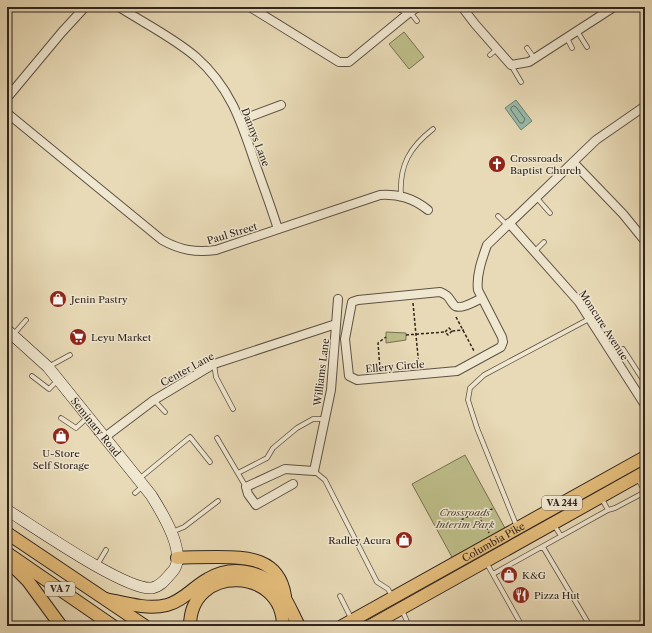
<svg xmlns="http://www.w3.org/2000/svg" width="652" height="633" font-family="'Libre Caslon Text',serif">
<rect width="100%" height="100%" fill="#e8dab6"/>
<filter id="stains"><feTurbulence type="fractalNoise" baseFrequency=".005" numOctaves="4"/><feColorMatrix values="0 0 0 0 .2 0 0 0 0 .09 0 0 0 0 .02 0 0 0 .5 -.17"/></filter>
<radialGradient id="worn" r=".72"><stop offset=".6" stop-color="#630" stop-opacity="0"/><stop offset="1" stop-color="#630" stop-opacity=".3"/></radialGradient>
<path fill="#bdbd89" stroke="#767054" d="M404,32L424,57L409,69L389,44Z
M386,332L406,333V340L386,343Z
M465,455L506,530L453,559L412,484Z"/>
<path fill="#98bbaa" stroke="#6e7f72" d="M516,100L532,121L521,130L505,108Z"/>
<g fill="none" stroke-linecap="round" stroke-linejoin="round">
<path stroke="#647064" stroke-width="1" d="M514,106L516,107L525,119L523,123H520L511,110V108Z"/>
<g stroke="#5e5245" stroke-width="5.5">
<path id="lane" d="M410,12L417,21
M577,31L587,47
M567,38L572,48
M527,48L534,58
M490,55L497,49
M511,65L521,82
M401,196C399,165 410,147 433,129
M536,197L550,213
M498,216L507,225
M534,252L544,242
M7,342L26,320
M613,355L623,349L645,383
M214,364L216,377L233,409
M48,367L70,355
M32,376L49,389L58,380
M154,400L165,412
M61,418L76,428L88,417
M217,438L246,487
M314,471L325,480L377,582L388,589L392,596
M238,473L267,458L273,448L297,428L313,419H325
M637,477L645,492
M139,479L190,437L210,462
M135,493L143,486
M602,499L608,510
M554,525L561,536
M517,527L477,428L468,400L470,388L484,375L589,319
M172,532L184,527L218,501
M543,547L590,626
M486,562L522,626
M97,565L106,550
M493,574L608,510L615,508L645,492
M340,596L352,620
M402,610L409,626"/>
</g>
<g stroke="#5e5245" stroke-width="10">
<path id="street" d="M119,7C144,23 174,38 196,57C230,87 241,121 255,163C263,185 271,207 278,229
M250,7L339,62H349L410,12L399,7
M462,7L475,24L511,65L529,62L614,7
M410,12L418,7
M7,98L62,32L85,7
M7,113L162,240C180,250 196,253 216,250L380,195C399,194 413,198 428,210
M241,120L281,105
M573,162L623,214L645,241
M509,223L579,302L645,405
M482,298C476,301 459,311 454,305C448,298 450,296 440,292L358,300L352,302L345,339L349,376L357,380L457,371L501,347L503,342L502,337L478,290C476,276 482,259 487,245L596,140L645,106
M105,437L154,400L214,364L336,324
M293,484L256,505L248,494L246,487L285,469L314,471L331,390L338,299"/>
</g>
<g stroke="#30241f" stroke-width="12">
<g id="secondary">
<path id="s1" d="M7,330L48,367L151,495C161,511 188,553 173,571C167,577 162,586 152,588C126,591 33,526 7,510"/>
</g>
</g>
<g stroke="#30241f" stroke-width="14">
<g id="primary">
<path d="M7,533L145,626"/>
<path d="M7,553L113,626"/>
<path d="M177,558C190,557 203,557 217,557C248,557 279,558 285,596"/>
<path d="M7,560L28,581L61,626"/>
<path d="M106,599C125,603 147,610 167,605C183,601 193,587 208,579C231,565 262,570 280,591C288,601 293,615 299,626"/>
<path d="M190,626C190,564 283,566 283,626"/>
<path id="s2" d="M342,626L645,457"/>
<path d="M370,626L645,472"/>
</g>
</g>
<path stroke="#30241f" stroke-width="1.5" stroke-dasharray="3 2" stroke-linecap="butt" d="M413,303L419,367
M456,317L474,351
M452,331L448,335L445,332L449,328L452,331L464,330
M406,335L445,332
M380,370L378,343L386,337
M481,515V522L486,525L489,533
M481,515L494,508
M461,520L476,512L481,515"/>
<use href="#lane" stroke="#f0e7d0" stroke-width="4"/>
<use href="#street" stroke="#f0e7d0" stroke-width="8"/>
<use href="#secondary" stroke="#f0e7d0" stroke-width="11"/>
<use href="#primary" stroke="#e4bd7b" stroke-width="12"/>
</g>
<defs>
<g id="church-disc" transform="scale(0.9)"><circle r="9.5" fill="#8f2418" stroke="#f0e7d0"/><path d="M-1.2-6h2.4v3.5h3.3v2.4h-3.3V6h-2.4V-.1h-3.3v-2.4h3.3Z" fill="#fff"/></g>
<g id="shop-disc" transform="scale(0.9)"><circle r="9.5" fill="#8f2418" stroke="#f0e7d0"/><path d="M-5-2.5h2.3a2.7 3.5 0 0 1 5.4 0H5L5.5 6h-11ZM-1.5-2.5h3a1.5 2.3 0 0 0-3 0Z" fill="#fff"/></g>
<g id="supermarket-disc" transform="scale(0.9)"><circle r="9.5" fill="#8f2418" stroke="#f0e7d0"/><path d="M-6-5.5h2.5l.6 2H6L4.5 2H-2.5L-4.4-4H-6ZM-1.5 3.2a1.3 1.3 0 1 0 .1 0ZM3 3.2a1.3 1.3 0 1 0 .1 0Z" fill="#fff"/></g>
<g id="restaurant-disc" transform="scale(0.9)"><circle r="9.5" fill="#8f2418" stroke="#f0e7d0"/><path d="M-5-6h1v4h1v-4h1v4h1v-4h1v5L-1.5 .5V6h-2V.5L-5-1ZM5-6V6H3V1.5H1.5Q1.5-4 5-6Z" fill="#fff"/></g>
</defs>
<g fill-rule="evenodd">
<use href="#church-disc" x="497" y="164"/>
<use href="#shop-disc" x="58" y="299"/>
<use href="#supermarket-disc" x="78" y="337"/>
<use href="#shop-disc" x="61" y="436"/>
<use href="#shop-disc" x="404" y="540"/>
<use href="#shop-disc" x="509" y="575"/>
<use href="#restaurant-disc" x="521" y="595"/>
</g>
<g text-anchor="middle" stroke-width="3" stroke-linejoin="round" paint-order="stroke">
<g fill="#f0e7d0" stroke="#6a5e54" stroke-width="1">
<rect x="542" y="496" width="40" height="14" rx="3"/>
<rect x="45" y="582" width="30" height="14" rx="3"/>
</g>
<g font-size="9" font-weight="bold" fill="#30241f">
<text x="562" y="506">VA 244</text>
<text x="60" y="592">VA 7</text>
</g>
<g font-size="10" fill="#30241f" stroke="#f0e7d0">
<text transform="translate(256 137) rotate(69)" y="4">Dannys Lane</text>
<text transform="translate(232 233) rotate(-17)" y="4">Paul Street</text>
<text transform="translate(604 325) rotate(57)" y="4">Moncure Avenue</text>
<text transform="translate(395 366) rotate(-5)" y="4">Ellery Circle</text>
<text transform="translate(187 369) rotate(-29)" y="4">Center Lane</text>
<text transform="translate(321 372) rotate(-83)" y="4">Williams Lane</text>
<text dy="4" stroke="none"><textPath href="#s1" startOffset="132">Seminary Road</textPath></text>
<text dy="4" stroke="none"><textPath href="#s2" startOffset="173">Columbia Pike</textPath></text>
</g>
<g font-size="10" fill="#30241f" stroke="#f0e7d0" text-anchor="start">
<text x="510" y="162">Crossroads<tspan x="510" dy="12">Baptist Church</tspan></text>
<text x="71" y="303">Jenin Pastry</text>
<text x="91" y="341">Leyu Market</text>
<text x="61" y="457" text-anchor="middle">U-Store<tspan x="61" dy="12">Self Storage</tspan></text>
<text x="391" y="544" text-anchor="end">Radley Acura</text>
<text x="522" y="579">K&amp;G</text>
<text x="534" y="599">Pizza Hut</text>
</g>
<g font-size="10" font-style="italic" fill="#534a3a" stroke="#f0e7d0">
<text x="465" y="516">Crossroads<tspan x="465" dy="12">Interim Park</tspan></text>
</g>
</g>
<rect width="652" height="633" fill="none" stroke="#e8dab6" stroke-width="24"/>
<rect x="8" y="8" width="636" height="617" fill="none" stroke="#30241f" stroke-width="2"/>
<rect x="12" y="12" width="628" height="609" fill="none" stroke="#30241f"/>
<rect width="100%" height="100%" filter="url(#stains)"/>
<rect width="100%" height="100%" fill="url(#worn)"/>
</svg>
